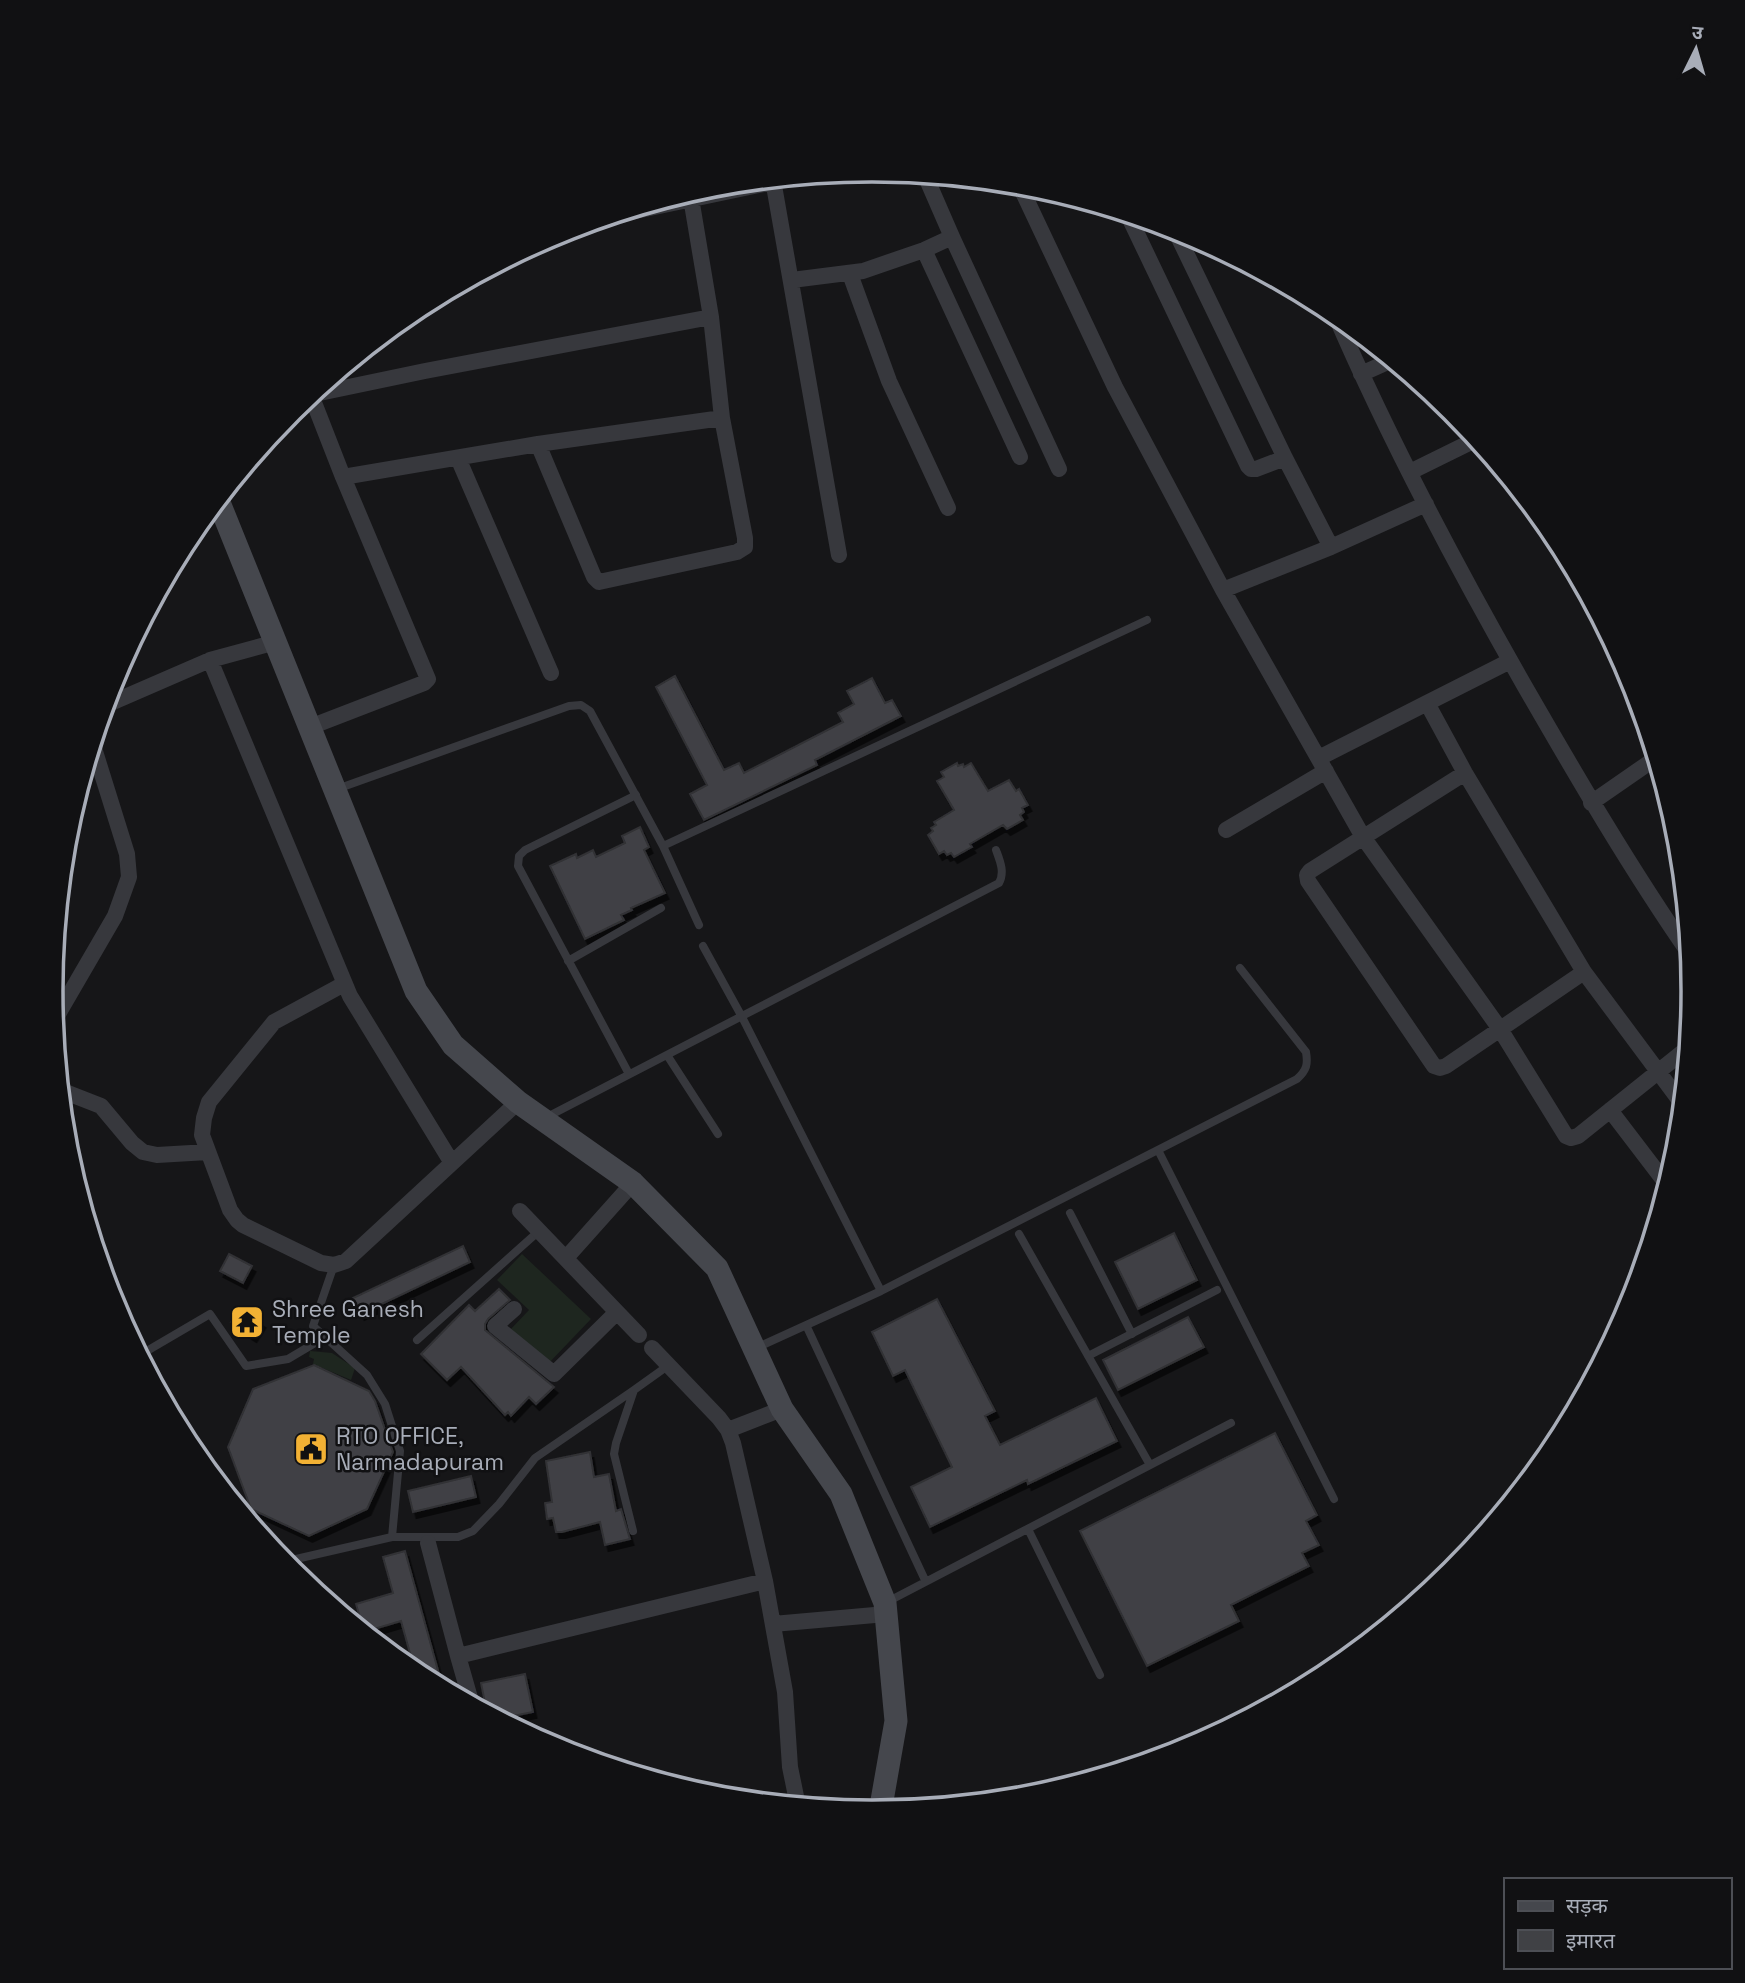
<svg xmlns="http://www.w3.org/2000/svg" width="1745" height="1983" font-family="'Space Grotesk','Noto Sans Devanagari',sans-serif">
<defs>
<filter id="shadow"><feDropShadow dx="3.5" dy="6" stdDeviation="0" flood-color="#0009"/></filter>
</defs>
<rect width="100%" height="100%" fill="#161618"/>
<path fill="#1e261f" d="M522,1254L591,1319L547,1365L510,1330L529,1310L497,1280Z
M310,1351L332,1353L355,1368L351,1380L313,1364L314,1359L309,1357Z"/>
<path fill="#404145" stroke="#303034" stroke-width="2" filter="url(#shadow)" d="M675,676L724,770L739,763L744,773L843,722L838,713L854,704L847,691L872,678L885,703L892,700L901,716L815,760L817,765L704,820L690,794L707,785L656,687Z
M957,763L958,766L963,764L964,767L971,763L988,791L1009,780L1016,791L1019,789L1028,805L1022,808L1024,812L1020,815L1023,820L1007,829L1003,825L970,844L972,847L954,857L951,853L947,855L944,851L939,854L928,835L933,831L931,828L936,825L934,822L954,810L937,781L944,777L941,772Z
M640,827L649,847L644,850L665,893L631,908L632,910L621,915L624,920L585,939L550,866L576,854L577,858L593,850L596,857L625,843L622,836Z
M1174,1233L1197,1280L1138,1309L1115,1262Z
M463,1246L470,1262L361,1314L353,1298Z
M229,1254L252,1266L243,1283L220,1271Z
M499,1289L510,1300L488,1319L485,1324V1330L554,1387L536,1404L529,1397L511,1416L508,1412L505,1415L461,1367L447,1380L421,1354L469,1305L475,1311Z
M937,1299L995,1411L985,1416L1000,1445L1096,1398L1117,1441L1028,1484L1027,1480L930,1527L911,1487L952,1467L905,1370L893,1376L872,1332Z
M241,1308L262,1322L253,1336L231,1322Z
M1188,1317L1204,1347L1118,1390L1103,1360Z
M314,1365L369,1391L375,1401L393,1452L367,1509L309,1536L251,1509L228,1447L253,1389Z
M1275,1433L1317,1515L1306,1521L1319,1545L1302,1553L1309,1566L1231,1605L1239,1621L1147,1666L1080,1531Z
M590,1452L594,1477L609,1474L616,1511L621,1509L630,1539L605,1545L600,1522L562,1532H556L553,1518L547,1519L545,1503L552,1502L546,1461Z
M471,1476L476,1497L413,1512L408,1491Z
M405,1551L439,1674L423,1679L416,1675L401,1621L364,1632L356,1604L393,1593L383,1557Z
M525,1674L533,1712L498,1719L487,1713L481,1683Z"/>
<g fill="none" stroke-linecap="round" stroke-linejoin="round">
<path stroke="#37383d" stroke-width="8" d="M337,789L569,706L581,705L590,711L663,846L699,925
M663,846L1147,620
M703,946L742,1017L881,1291
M568,961L661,908
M667,1055L718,1134
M629,1074L518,866L519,856L525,850L636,795
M545,1118L999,883C1005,872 1000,861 996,850
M1158,1150L1334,1499
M1070,1213L1132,1334
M1019,1234L1150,1465
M806,1325L925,1580
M417,1340L539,1231
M756,1348L881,1291L1297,1079C1307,1070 1308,1064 1306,1052L1240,968
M140,1355L210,1314L246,1366L288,1359L325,1337
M1088,1356L1217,1290
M168,1409L215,1479
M1028,1529L1100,1675
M633,1531L614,1454L616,1443L634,1390L669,1365
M392,1537H458L473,1531L499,1504L535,1458L634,1390
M283,1562L392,1537L400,1451L385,1404L367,1375L313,1326L334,1265
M887,1602L1231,1423"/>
<path stroke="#37383d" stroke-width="16" d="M925,175L952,237L1059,469
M773,180L839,555
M1019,184L1115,387L1223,590L1363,837L1500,1029L1566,1136L1571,1138L1578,1136L1689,1047
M1128,215L1248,466L1251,469H1256L1285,458
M607,217L792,178
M1174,228L1285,458L1331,547
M924,250L1020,457
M850,274L889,381L948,508
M792,280L863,271L924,250L952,237
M1334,312C1389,440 1455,564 1524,685C1577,777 1630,868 1691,956
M1361,374L1392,360
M310,395L425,371L711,317
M538,444L594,577L599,582L737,552L745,547V538L722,418L711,317L690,192
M458,458L551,673
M1410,472L1477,439
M343,477L538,444L722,418
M1223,590L1331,547L1426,504
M210,660L350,996L452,1163
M1427,703L1510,661
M104,706L210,660L276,642
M310,727L424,683L428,679L343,477L311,395
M1319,758L1427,703L1465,773L1584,972L1683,1105
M1465,773L1310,871L1307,875L1308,881L1434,1066L1440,1068L1446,1066L1584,972
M1591,803L1656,758
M1226,830L1326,771
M344,984L274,1022L209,1102L204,1118L202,1135L230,1210L237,1220L243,1225L321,1263L334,1265L346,1261L518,1102
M54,1021L115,916L129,877L127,854L93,745
M60,1090L101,1106L132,1143L143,1152L157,1155L208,1152
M1610,1110L1668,1186
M520,1211L639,1335
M566,1258L633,1183
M514,1309L495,1326L554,1374L617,1312
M652,1348L719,1418L728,1430L733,1443L765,1581L785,1692L790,1767L798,1806
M728,1430L782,1409
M428,1543L458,1656L765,1581
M773,1624L886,1614
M458,1656L472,1705"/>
<path stroke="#45474d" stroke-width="23" d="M218,500L416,991L453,1045L518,1102L633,1183L717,1268L782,1409L841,1494L885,1603L896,1721L880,1812"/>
</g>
<defs>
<g id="temple-square" transform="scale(1.75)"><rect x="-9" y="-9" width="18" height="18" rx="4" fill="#f2b134" stroke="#111113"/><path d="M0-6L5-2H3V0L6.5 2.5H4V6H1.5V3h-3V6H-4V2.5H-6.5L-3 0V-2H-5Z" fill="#111"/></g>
<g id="civic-square" transform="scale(1.75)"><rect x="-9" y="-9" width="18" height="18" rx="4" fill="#f2b134" stroke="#111113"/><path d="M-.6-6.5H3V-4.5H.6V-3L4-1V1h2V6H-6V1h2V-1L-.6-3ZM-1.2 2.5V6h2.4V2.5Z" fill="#111"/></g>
</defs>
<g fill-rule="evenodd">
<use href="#temple-square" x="247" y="1322"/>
<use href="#civic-square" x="311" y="1449"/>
</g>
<g text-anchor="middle" stroke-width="5" stroke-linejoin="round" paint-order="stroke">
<g font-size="23" fill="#a8adb8" stroke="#111113" text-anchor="start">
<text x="272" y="1317">Shree Ganesh<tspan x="272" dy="26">Temple</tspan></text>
<text x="336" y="1444">RTO OFFICE,<tspan x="336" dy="26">Narmadapuram</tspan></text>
</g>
</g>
<path d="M0 0H1745V1983H0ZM63 991a809 809 0 1 1 1618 0a809 809 0 1 1-1618 0Z" fill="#111113" fill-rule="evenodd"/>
<path fill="none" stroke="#a8adb8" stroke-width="3.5" d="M63 991a809 809 0 1 1 1618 0a809 809 0 1 1-1618 0Z"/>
<rect x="1504" y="1878" width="228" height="91" fill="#111113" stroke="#4d4f55" stroke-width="2"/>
<rect x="1518" y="1901" width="35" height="10" fill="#45474d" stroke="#4d4f55" stroke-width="2"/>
<text x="1566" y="1913" font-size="21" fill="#a8adb8">सड़क</text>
<rect x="1518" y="1930" width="35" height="21" fill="#404145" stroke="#4d4f55" stroke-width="2"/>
<text x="1566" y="1948" font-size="21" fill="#a8adb8">इमारत</text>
<g transform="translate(1696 49) rotate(5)" stroke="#111113" stroke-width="5" paint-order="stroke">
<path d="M0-5L12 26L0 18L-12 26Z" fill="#a8adb8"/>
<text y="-10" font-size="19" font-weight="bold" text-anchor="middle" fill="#a8adb8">उ</text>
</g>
</svg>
